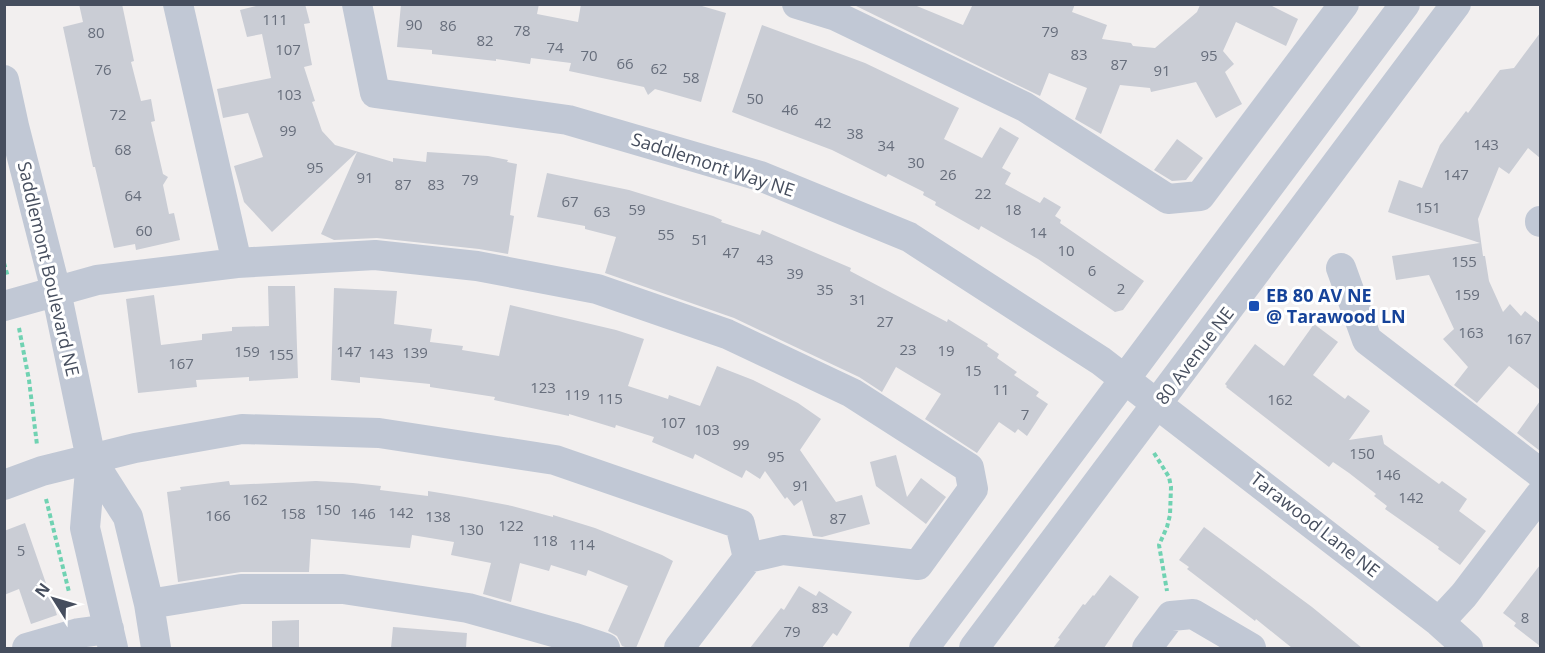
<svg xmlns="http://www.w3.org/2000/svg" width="1545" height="653" font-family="'Open Sans',sans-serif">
<rect width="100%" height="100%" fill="#f2efef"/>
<path fill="#cacdd5" d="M79,4H122L134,61L131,62L141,101L151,99L155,121L151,122L163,174L168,177L163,185L169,214L174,213L180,240L136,250L135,244L114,248L95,167H93L63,27L83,22Z
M264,4H305L310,23L304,24L312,65L304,67L315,101L312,102L322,131L335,145L393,162V158L426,162L427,152L488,156L508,160L507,162L517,164L510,215L514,216L508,254L479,249L377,238L334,240L321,234L357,152L272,232L244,202L234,166L263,157L248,113L223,118L217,89L271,78L262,34L247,37L240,10Z
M401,4H539L537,14L578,22L581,4H695L726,13L701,102L655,89L648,95L644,87L569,71L571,63L531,58L530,64L496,59V61L432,54V50L397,47Z
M852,4H912L963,25L973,4H1075L1072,12L1107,25L1102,39L1131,43L1133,46L1155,48L1197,12L1200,5L1198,4H1268L1298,19L1286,46L1236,22L1223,51L1234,64L1225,72L1242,104L1216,118L1196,82L1151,92L1150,88L1120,85L1101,134L1075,119L1087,88L1049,73L1040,96Z
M762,25L865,63L959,108L944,139L982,158L1000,127L1019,138L1002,168L1011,173L1005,184L1040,203L1044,197L1061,207L1055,216L1061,220L1060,223L1144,281L1123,310L1115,312L1038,259L981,226L979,230L935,205L936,202L923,195L924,192L888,174L886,177L832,150L732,112Z
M1540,33V158L1528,148L1509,174L1499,167L1478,219L1483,256H1485L1489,281L1503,312L1510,304L1521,316L1525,311L1540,323V390L1509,366L1477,403L1454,385L1468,367L1443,339L1454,329L1429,275L1396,280L1392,256L1480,243L1388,212L1399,180L1422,188L1440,145L1466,111L1468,113L1500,70L1514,68Z
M1177,139L1203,158L1186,180L1172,181L1154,170Z
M547,173L629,190L713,216L722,220L721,222L760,235L762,230L851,268L850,271L947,322L948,319L988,344L987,346L999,354L997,358L1017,372L1014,375L1039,392L1036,396L1048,404L1027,436L1018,429L1015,433L999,422L977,453L925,419L941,394L896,367L882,392L859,377L734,318L605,273L616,237L585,229V226L537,217Z
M268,286H295L298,378L249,381V377L196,380L197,387L138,393L126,299L154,295L161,345L202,340V334L232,331V327L269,326Z
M334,288L397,291L394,324L432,329L430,342L463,346L462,350L499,356L510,305L616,330L644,339L628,386L668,399L669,395L700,406L717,366L753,380L798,403L821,419L800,450L836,502L862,495L870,524L822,537L813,536L802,500L794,506L787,497L785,499L765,471L760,479L746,470L742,478L695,454L693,459L652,442L654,437L616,425L615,428L569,414V416L494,400L495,397L430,387V384L360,377V383L331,380Z
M1314,324L1338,342L1313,375L1345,399L1348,395L1370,411L1349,440L1382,435L1384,444L1439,484L1442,481L1467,499L1459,511L1486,531L1460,565L1438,549L1439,547L1385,509L1387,506L1374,496L1376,494L1349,473L1333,462L1329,467L1226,387L1227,386L1225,384L1255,344L1284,366Z
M1540,401V451L1517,433Z
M896,455L907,497L921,478L946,497L926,524L876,486L870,462Z
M229,481L230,485L316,481L353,483L381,486L380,490L428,496V491L465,497L512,506L553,517V515L595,528L662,555L673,561L636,648H628L622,646L617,636L608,631L628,586L588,570L586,576L551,565L549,571L520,563L511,602L483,594L491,563L451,555L454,542L412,535L410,548L311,539L309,572H241L178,582L167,492L181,490L180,487Z
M25,523L57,615L31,624L19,589L4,595V531Z
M1204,527L1312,607L1362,648H1292L1256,619L1255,621L1187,569L1189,567L1179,560Z
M1540,565V646L1514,626L1516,623L1503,613Z
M1110,575L1139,597L1104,648H1053L1060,639L1058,638L1083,604L1085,605L1093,595L1094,596Z
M799,586L816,596L819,591L852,612L837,636L833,633L822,648H750L781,608L784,610Z
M299,620V648H272V621Z
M393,627L467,633L466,648H391Z"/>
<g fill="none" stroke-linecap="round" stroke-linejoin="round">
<path stroke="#70d2b2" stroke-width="4" stroke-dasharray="4.5 3" stroke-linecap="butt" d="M4,263L8,277
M19,328L29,380L37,445
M1154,453L1169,477L1171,487L1170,515L1167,527L1159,545L1167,591
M46,499L69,592"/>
<path stroke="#c1c8d5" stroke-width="30" d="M178,4L237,263
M357,4L375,93L568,120L760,176L909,237L1101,361L1439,622L1468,648
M797,4L836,16L1025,107L1168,199L1200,196L1344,4
M4,80L14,126L56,291L91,459L85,528L113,648
M1540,221V222
M1341,268L1367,340L1540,473
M4,306L97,280L237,263L375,255L477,266L597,289L727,334L852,393L969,468L973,489L918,565L783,550L748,558
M91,459L128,517L149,604L156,648
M4,485L42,471L135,448L242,429L379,433L555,460L740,524L748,558L679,648
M149,604L241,589H343L468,608L575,638L605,648
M1439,622L1464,595L1540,495
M27,648L79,633L109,629
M924,648L1405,4
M974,648L1456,4
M1147,648L1171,616L1193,614L1251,648"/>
</g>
<rect fill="#1a4fb4" stroke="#fff" stroke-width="2" x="1248" y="300" width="12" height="12" rx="3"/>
<g text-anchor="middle" stroke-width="6" stroke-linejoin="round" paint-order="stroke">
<g font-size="15" fill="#676e7c">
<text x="275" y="25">111</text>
<text x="414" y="30">90</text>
<text x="448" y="31">86</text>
<text x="522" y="36">78</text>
<text x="1050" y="37">79</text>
<text x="96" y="38">80</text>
<text x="485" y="46">82</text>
<text x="555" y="53">74</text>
<text x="288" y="55">107</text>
<text x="1079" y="60">83</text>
<text x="589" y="61">70</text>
<text x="1209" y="61">95</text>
<text x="625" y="69">66</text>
<text x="1119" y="70">87</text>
<text x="659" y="74">62</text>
<text x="103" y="75">76</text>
<text x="1162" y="76">91</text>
<text x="691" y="83">58</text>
<text x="289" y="100">103</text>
<text x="755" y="104">50</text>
<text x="790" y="115">46</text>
<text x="118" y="120">72</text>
<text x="823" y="128">42</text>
<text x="288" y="136">99</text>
<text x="855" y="139">38</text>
<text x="1486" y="150">143</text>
<text x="886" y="151">34</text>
<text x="123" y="155">68</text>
<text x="916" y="168">30</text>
<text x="315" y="173">95</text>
<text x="948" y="180">26</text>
<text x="1456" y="180">147</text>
<text x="365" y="183">91</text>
<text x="470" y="185">79</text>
<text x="403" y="190">87</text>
<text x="436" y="190">83</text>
<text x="983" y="199">22</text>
<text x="133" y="201">64</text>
<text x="570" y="207">67</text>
<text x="1428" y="213">151</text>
<text x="637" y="215">59</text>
<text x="1013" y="215">18</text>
<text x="602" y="217">63</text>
<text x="144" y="236">60</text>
<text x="1038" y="238">14</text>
<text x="666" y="240">55</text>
<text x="700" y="245">51</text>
<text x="1066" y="256">10</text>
<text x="731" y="258">47</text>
<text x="765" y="265">43</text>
<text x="1464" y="267">155</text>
<text x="1092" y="276">6</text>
<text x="795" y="279">39</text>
<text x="1121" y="294">2</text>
<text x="825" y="295">35</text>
<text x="1467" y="300">159</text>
<text x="858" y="305">31</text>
<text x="885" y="327">27</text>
<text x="1471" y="338">163</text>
<text x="1519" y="344">167</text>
<text x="908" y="355">23</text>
<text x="946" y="356">19</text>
<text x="247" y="357">159</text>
<text x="349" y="357">147</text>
<text x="415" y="358">139</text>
<text x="381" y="359">143</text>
<text x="281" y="360">155</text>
<text x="181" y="369">167</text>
<text x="973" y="376">15</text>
<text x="543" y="393">123</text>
<text x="1001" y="395">11</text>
<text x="577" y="400">119</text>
<text x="610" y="404">115</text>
<text x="1280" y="405">162</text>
<text x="1025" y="420">7</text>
<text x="673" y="428">107</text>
<text x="707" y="435">103</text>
<text x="741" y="450">99</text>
<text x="1362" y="459">150</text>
<text x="776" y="462">95</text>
<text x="1388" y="480">146</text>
<text x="801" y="491">91</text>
<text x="1411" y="503">142</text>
<text x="255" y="505">162</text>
<text x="328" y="515">150</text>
<text x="401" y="518">142</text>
<text x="293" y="519">158</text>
<text x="363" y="519">146</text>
<text x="218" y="521">166</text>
<text x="438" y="522">138</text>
<text x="838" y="524">87</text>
<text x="511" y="531">122</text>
<text x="471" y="535">130</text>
<text x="545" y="546">118</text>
<text x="582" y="550">114</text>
<text x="21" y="556">5</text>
<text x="820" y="613">83</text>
<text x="1525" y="623">8</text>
<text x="792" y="637">79</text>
</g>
<g font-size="18" fill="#464e5e" stroke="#fff">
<text transform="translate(713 165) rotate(18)" y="6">Saddlemont Way NE</text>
<text transform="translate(48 269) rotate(77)" y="6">Saddlemont Boulevard NE</text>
<text transform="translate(1195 356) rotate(-53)" y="6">80 Avenue NE</text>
<text transform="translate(1315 525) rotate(38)" y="6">Tarawood Lane NE</text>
</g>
<g font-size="18" font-weight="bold" fill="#164399" stroke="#fff" text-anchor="start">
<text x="1266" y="302">EB 80 AV NE<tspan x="1266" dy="21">@ Tarawood LN</tspan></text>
</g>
</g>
<rect width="1545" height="653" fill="none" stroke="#464e5e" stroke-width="12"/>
<g transform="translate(54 599) rotate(307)" stroke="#ffffff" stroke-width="4.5" paint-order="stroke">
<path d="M0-4.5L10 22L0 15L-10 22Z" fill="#464e5e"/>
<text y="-9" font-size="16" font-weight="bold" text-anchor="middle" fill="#464e5e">N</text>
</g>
</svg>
